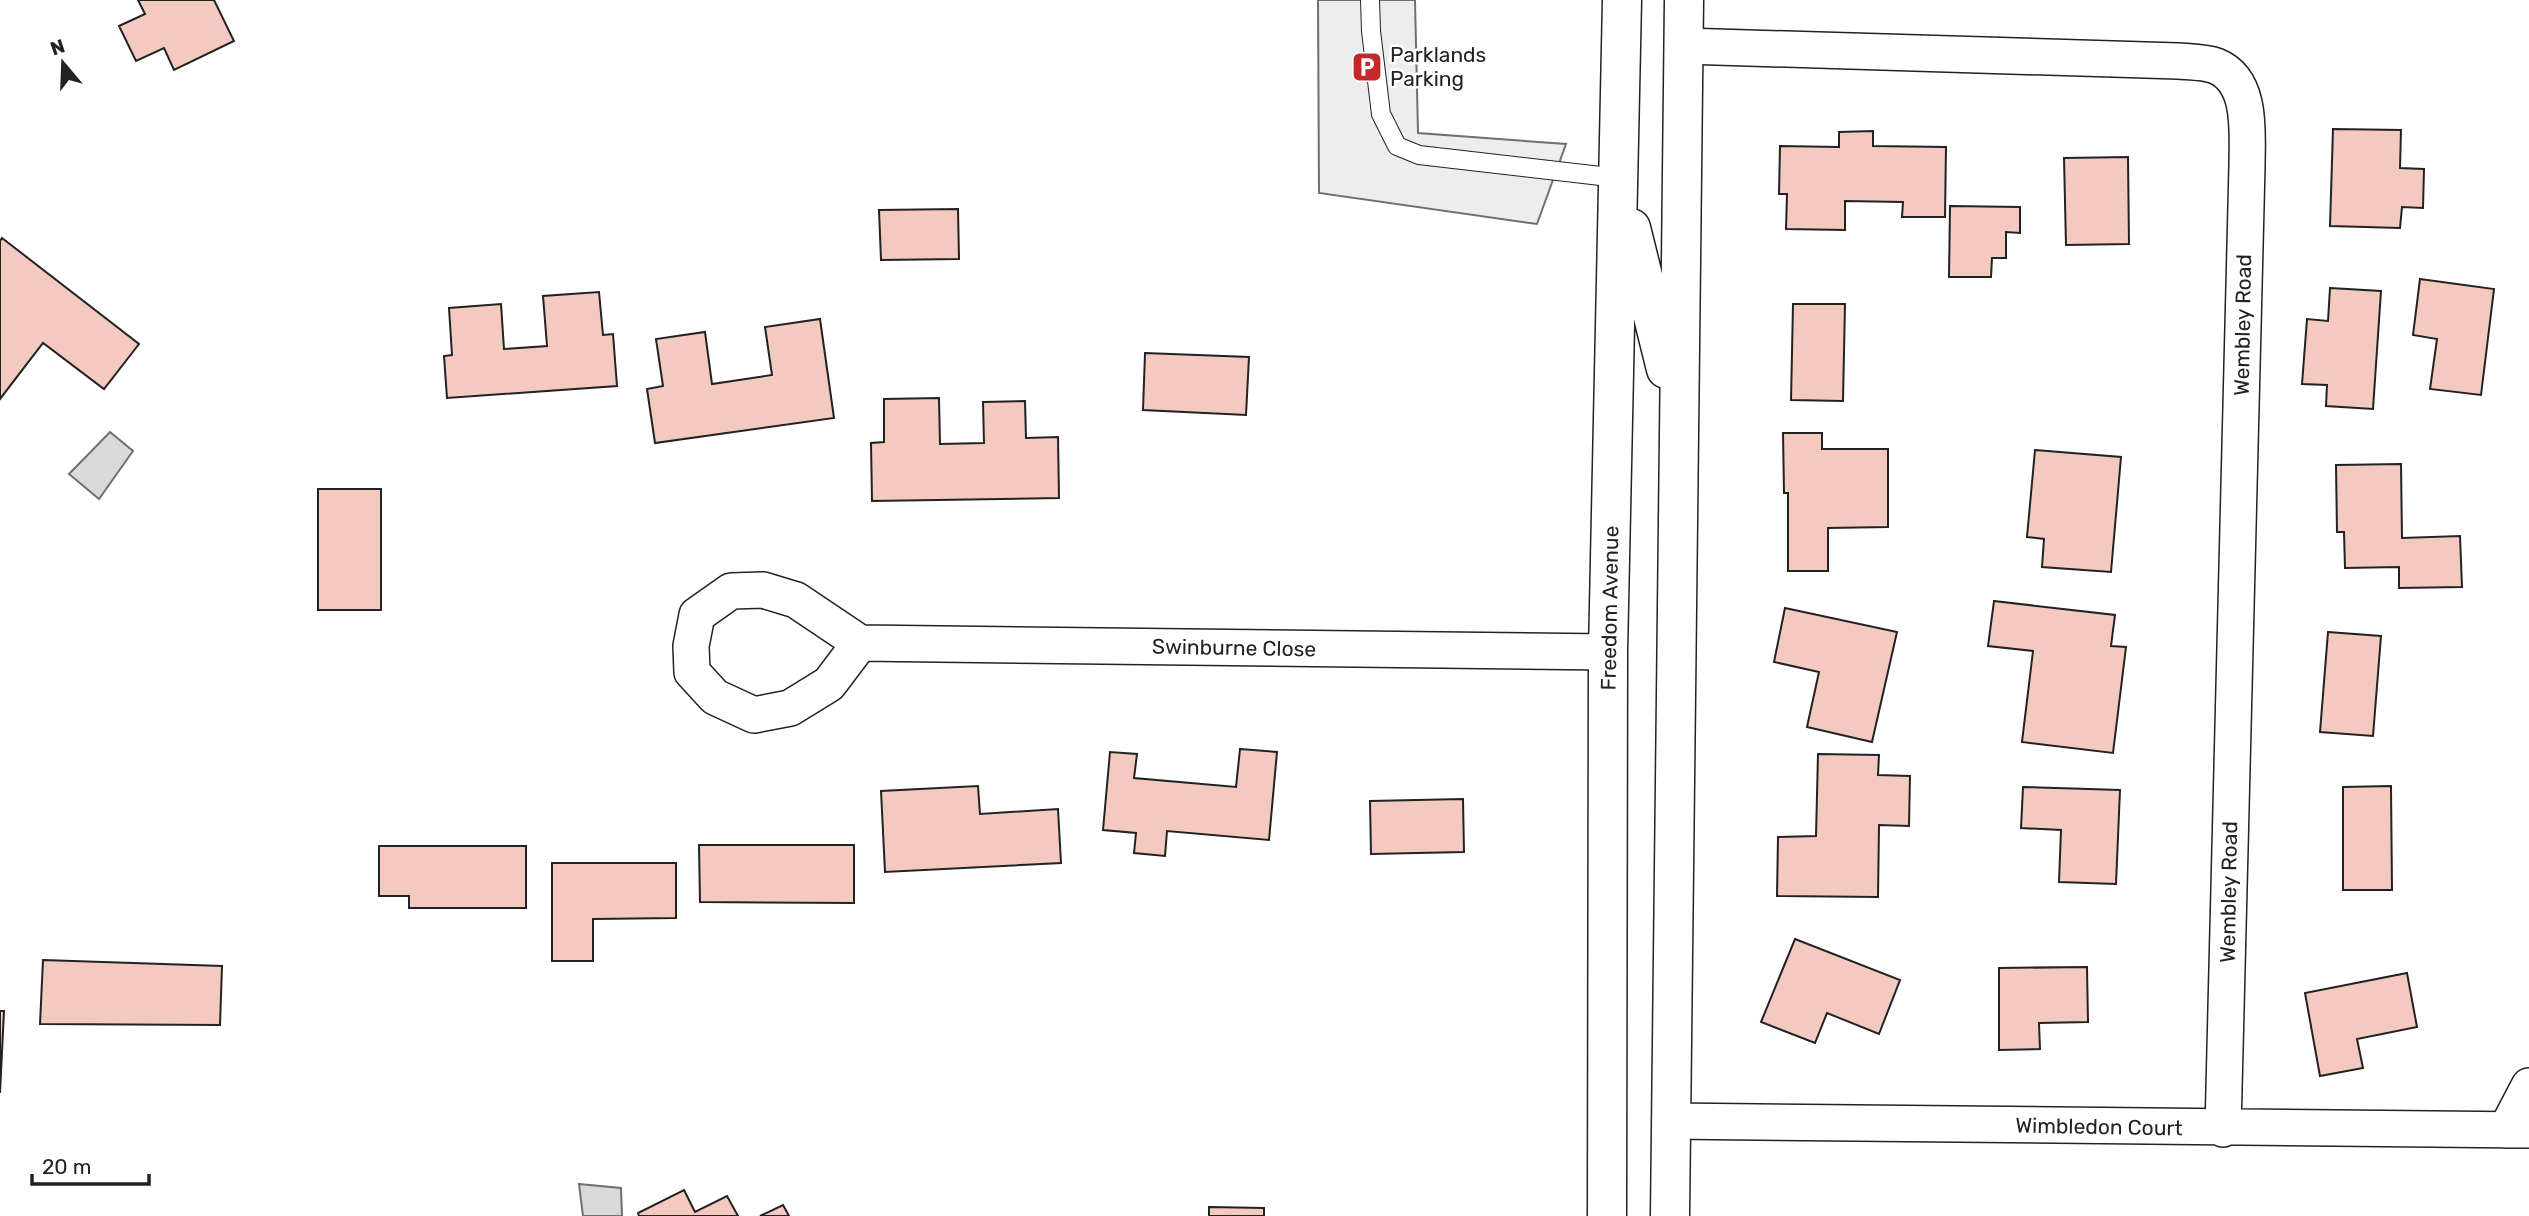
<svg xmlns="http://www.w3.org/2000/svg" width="2529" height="1216" font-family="Rubik,sans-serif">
<rect width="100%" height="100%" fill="#fff"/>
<path fill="#ededed" stroke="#6f6f6f" stroke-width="2" d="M1318,0H1415L1418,133L1566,144L1537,224L1319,193Z"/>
<path fill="#d9d9d9" stroke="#6f6f6f" stroke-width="2" d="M110,432L133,451L99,499L69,474Z
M579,1184L621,1188L622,1216H583Z"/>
<path fill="#f3c9c0" stroke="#222" stroke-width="2" d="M138,0H214L234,41L174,70L164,48L136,61L119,26L145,14Z
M2333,129L2401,130L2400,168L2424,169L2423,208L2402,207L2400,228L2330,226Z
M1873,131V146L1946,147L1945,217H1902L1903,202L1845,201V230L1786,229L1787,194H1779L1780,146L1839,147V132Z
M2128,157L2129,244L2066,245L2064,158Z
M1950,206L2020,207V233L2006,232V258H1992L1991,277H1949Z
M958,209L959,259L881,260L879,210Z
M2,238L139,344L104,389L43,343L0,399V241Z
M2420,279L2494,289L2481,395L2430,389L2437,339L2413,335Z
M2330,288L2381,291L2373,409L2326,406L2327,385L2302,384L2307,319L2328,321Z
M599,292L603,335L613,334L617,386L447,398L444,356L452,355L449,308L501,304L504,349L547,346L543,296Z
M1793,304H1845L1843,401L1791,400Z
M820,319L834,418L655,443L647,389L663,386L656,339L705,332L712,384L772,375L765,327Z
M1145,353L1249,357L1246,415L1143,410Z
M939,398L940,444L984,443L983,402L1025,401L1026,438L1058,437L1059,498L872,501L871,443L884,442V399Z
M1783,433H1822V449H1888V527L1828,528V571H1788V493H1784Z
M2035,450L2121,457L2111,572L2042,567L2044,539L2027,537Z
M2401,464L2402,538L2460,536L2462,587L2399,588V567L2345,568L2344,532H2337L2336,465Z
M318,489H381V610H318Z
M1994,601L2115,615L2111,646L2126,647L2113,753L2022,742L2033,651L1988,646Z
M1785,608L1897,632L1872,742L1807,727L1819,672L1774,662Z
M2328,632L2381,636L2373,736L2320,732Z
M1240,749L1277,752L1269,840L1167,831L1165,856L1134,853L1136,833L1103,830L1110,752L1137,754L1134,778L1236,787Z
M1818,754L1879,755L1878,775L1910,776L1909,826L1879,825L1878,897L1777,896L1778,837L1816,836Z
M978,786L980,814L1058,809L1061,863L885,872L881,791Z
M2391,786L2392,890H2343V787Z
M2023,787L2120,790L2116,884L2059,882L2061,830L2021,828Z
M1463,799L1464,852L1371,854L1370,801Z
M699,845H854V903L700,902Z
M379,846H526V908H409V896H379Z
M552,863H676V918L593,919V961H552Z
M1795,939L1900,980L1879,1034L1827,1013L1815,1043L1761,1022Z
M43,960L222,966L220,1025L40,1024Z
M2087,967L2088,1022L2039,1023L2040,1049L1999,1050V968Z
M2407,973L2417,1027L2357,1039L2363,1068L2320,1076L2305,993Z
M0,1011H4L0,1093Z
M684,1190L695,1212L727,1196L738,1216H639L638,1213Z
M783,1205L789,1216H760Z
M1209,1207L1264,1208V1216H1209Z"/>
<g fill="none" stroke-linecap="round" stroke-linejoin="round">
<g stroke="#222" stroke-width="20">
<path id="lane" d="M1370,0L1371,31L1381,114L1397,146L1419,155L1618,178"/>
</g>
<g stroke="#222" stroke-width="38">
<path id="street" d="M1684,46L2178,61C2190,62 2206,62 2216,66C2253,81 2247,134 2247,166L2223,1129
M763,590L796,600L860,643L829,684L790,708L754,715L715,697L692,672L691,646L697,615L731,591Z
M860,643L1608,652
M1670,1121L2529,1130
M2506,1130L2529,1086"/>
</g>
<g stroke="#222" stroke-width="41">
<path id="secondary" d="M1631,228L1666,369
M1607,1216L1608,652L1622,0
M1670,1216L1684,0"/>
</g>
<use href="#lane" stroke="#fff" stroke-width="18"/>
<use href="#street" stroke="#fff" stroke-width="35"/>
<use href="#secondary" stroke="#fff" stroke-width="38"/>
</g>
<defs>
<g id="parking-square" transform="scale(1.575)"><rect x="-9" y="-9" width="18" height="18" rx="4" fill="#c62828" stroke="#fff"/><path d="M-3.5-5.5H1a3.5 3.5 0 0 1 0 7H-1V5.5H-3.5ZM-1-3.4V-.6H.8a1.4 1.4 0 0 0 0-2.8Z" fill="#fff"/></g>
</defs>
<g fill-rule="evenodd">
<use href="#parking-square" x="1367" y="67"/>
</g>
<g text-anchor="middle" stroke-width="5" stroke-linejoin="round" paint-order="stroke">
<g font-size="21" fill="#222" stroke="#fff" text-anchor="start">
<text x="1390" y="62">Parklands<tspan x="1390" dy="24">Parking</tspan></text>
</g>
<g font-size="21" fill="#222" stroke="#fff">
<text transform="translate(2243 325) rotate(-89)" y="7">Wembley Road</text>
<text transform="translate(1610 608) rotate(-89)" y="7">Freedom Avenue</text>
<text transform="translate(1234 648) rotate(1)" y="7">Swinburne Close</text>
<text transform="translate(2229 892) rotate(-89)" y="7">Wembley Road</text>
<text transform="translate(2099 1127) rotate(1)" y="7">Wimbledon Court</text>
</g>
</g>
<g transform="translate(63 63) rotate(341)" stroke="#ffffff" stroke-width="5" paint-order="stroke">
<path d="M0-5L12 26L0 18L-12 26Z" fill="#222222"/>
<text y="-10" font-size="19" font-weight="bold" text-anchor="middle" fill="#222222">N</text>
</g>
<path d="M32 1174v10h117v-10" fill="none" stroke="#222222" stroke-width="3.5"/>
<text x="42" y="1174" font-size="21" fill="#222222" stroke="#ffffff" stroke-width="5" paint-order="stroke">20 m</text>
</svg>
